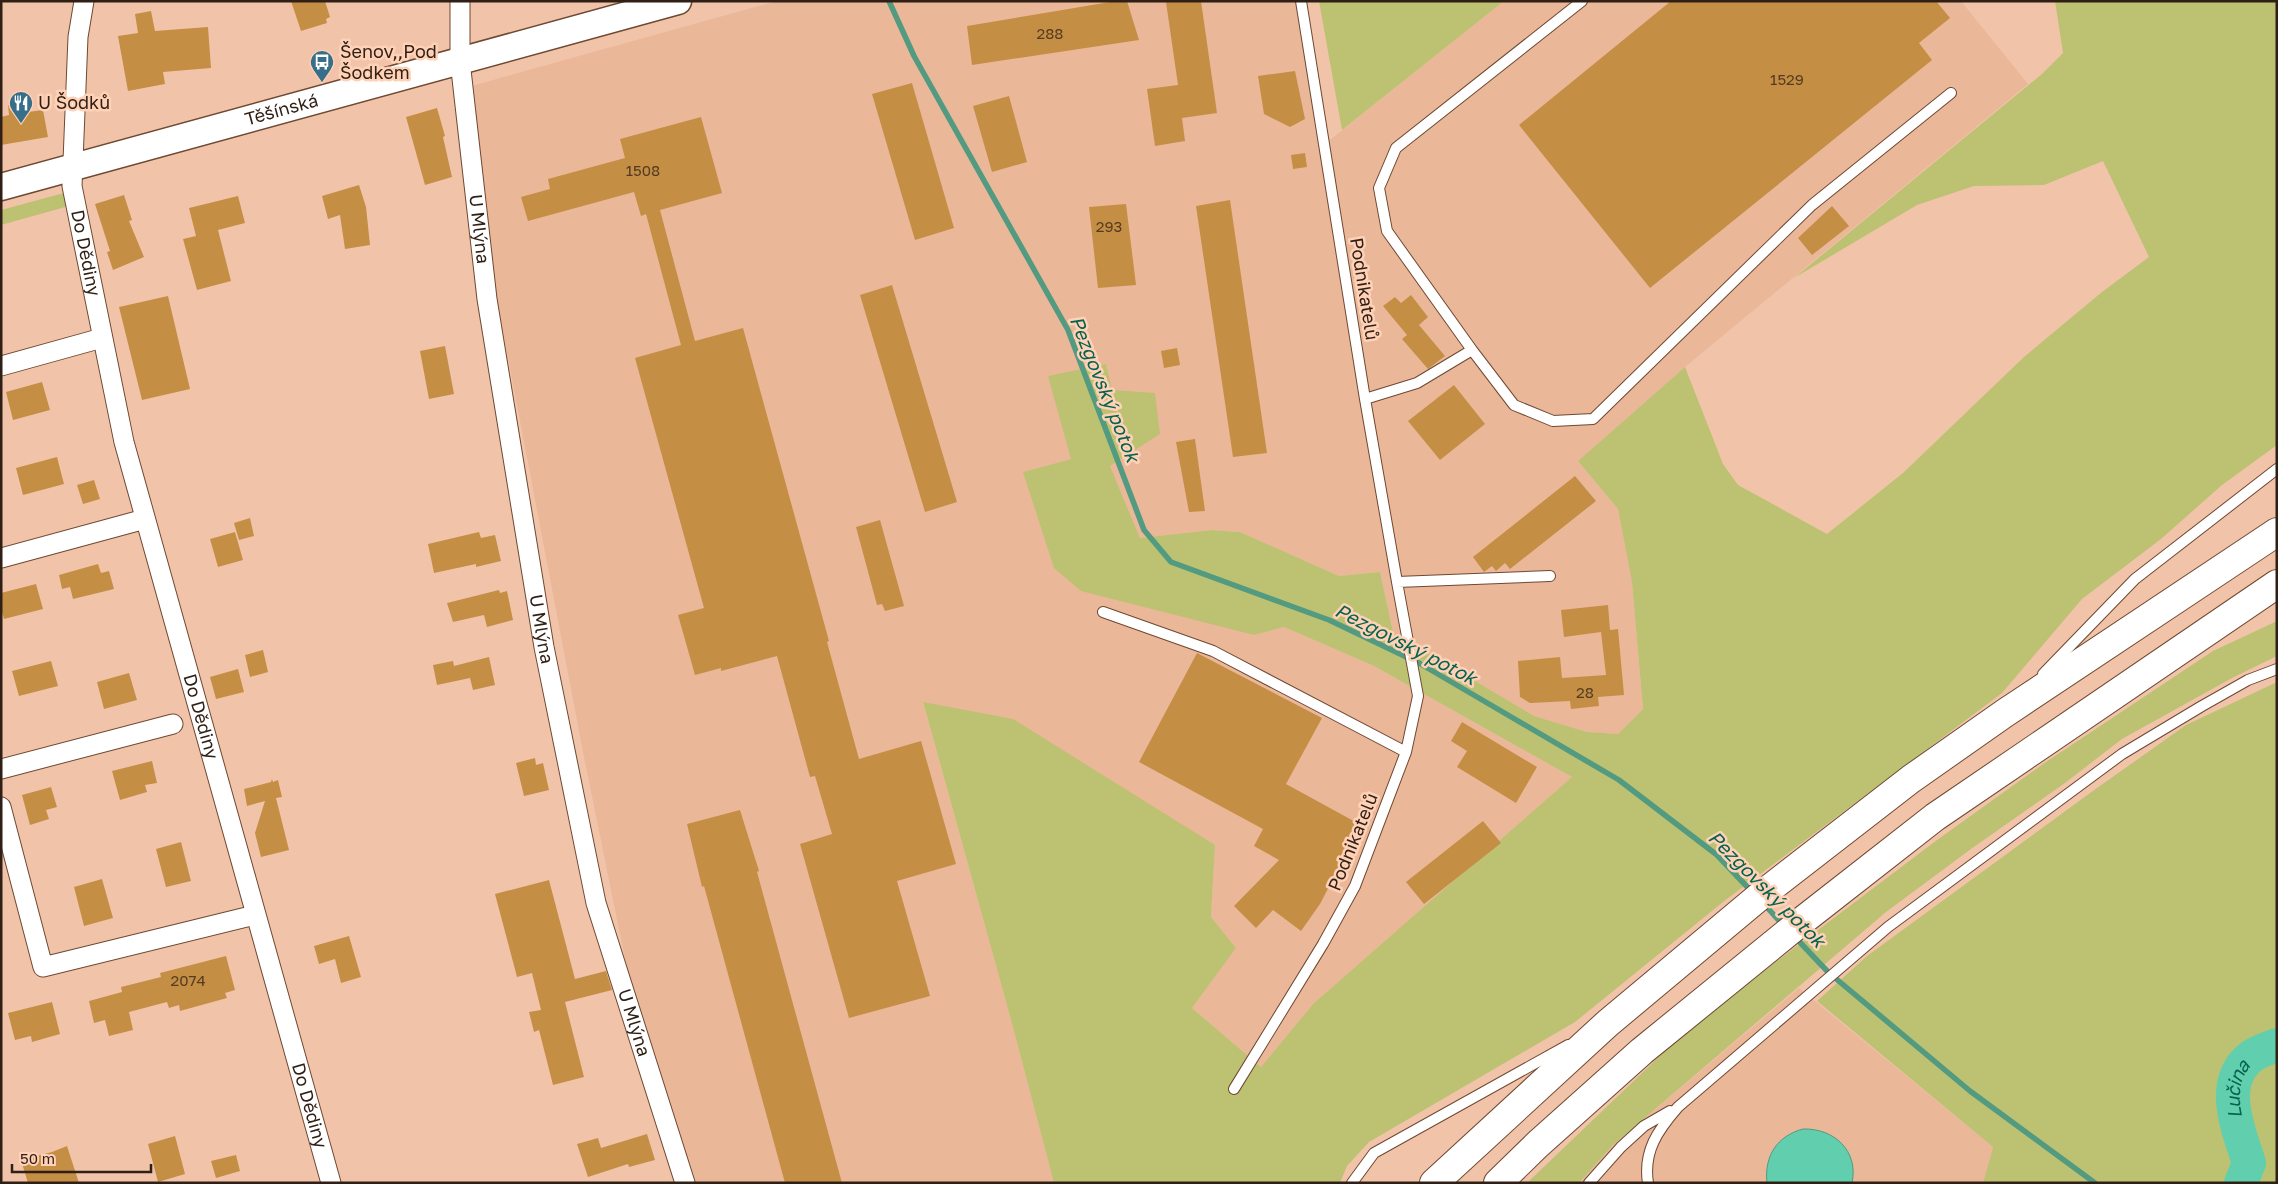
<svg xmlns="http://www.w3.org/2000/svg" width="2278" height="1184" font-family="'Golos Text',sans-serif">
<rect width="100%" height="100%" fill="#f1c4aa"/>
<path fill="#ebb799" d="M777,1H1301L1325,144L1504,1H1961L2028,84L1685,367L1578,461L1618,509L1632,582L1643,709L1618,734L1587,732L1534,716L1393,632L1380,572L1339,576L1240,532L1212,530L1140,538L1110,466L1127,454L1071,459L1023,472L1254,635L1284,627L1374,666L1572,777L1313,1004L1261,1067L1192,1008L1236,948L1211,917L1215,845L923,703L1010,1016L1054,1183H694L627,969L583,752L457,90Z
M1799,988L1993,1147L1983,1183H1579L1613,1145Z"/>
<path fill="#bdc172" d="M1319,1H1504L1342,130Z
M2055,1H2277V445L2222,485L2161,539L2082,599L2002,693L1723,902L1575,1022L1369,1142L1347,1166L1340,1183H1054L1010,1016L923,702L1013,719L1215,845L1211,917L1236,948L1192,1008L1261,1067L1313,1004L1572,777L1374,666L1284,627L1254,635L1081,591L1054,568L1023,472L1071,459L1048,376L1106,364L1112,390L1155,393L1160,434L1110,466L1140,538L1212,530L1240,532L1339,576L1380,572L1393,632L1534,716L1587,732L1618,734L1643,709L1632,582L1618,509L1578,461L1685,367L1723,464L1738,485L1827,534L1903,473L2024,357L2102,292L2149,257L2103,161L2044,185L1974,186L1917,205L1794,278L2042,74L2063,53Z
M64,193L69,206L1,225V210Z
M2277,621V656L2232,678L2122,739L2065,783L1971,849L1886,912L1613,1145L1579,1183H1527L1664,1052L1748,983L1937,840L2043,764L2213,651Z
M2277,682V1183H1983L1993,1147L1817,1001L1867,956L2090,793L2186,725Z"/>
<path fill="#61cfae" stroke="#529a80" d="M1803,1129C1834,1128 1859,1151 1852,1183H1767C1764,1156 1777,1136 1803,1129Z"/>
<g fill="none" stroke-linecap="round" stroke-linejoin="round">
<path stroke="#529a80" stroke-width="5.5" d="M889,1L914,56L1068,330L1144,530L1171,562L1329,620L1419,663L1619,780L1717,855L1753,893
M1763,903L1784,926
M1794,936L1828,972L1970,1091L2095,1183"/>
<path stroke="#61cfae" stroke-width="34" id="s1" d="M2241,1183L2249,1163C2239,1131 2217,1082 2252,1056C2259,1051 2269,1048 2277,1045"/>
</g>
<path fill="#c58e45" d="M291,1H325L330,17L326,19L327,23L301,31Z
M1116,1H1127L1139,40L972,65L967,26Z
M1174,1H1201L1217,113L1182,118L1185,141L1155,146L1147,89L1178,85L1166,2Z
M1671,1H1936L1950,18L1919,43L1932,60L1650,288L1519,125Z
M151,11L155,31L208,27L211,68L163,72L165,84L128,91L118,36L138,33L135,14Z
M1295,71L1305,119L1290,127L1264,114L1258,76Z
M912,83L954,228L915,240L872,94Z
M1009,96L1027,162L992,172L973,106Z
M26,102L28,112L43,110L48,137L1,145V117L9,115L8,105Z
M437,108L445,136L443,137L452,177L425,185L406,117Z
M701,117L722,193L660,210L695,341L743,328L829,641L827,642L859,759L921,741L956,864L897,881L930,996L849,1018L800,844L832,834L815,776L810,777L777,656L721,671V668L695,675L678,615L704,608L635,358L681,345L646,214L641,216L634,192L528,221L521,197L550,189L548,179L625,158L620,139Z
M1305,153L1307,167L1293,169L1291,155Z
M359,185L366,207L370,245L345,249L340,215L328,219L322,196Z
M124,195L132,220L129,221L144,257L113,270L107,252L110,251L95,204Z
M238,196L245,223L218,230L231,281L197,290L183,239L196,236L189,208Z
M1230,200L1267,453L1233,457L1196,206Z
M1126,204L1136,285L1098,288L1089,207Z
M1832,206L1849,226L1812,255L1798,238Z
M892,285L957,502L925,512L860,295Z
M1411,295L1428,317L1419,325L1445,356L1428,369L1402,339L1407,335L1383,306L1395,297L1401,303Z
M168,296L190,389L142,400L119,307Z
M445,346L454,394L429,399L420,351Z
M1177,348L1180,365L1164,368L1161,351Z
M42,382L50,410L13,420L6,392Z
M1454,385L1485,424L1440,460L1408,421Z
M1195,439L1205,511L1189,512L1176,442Z
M57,457L64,484L23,495L16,468Z
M1575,476L1596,501L1510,569L1505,563L1496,571L1492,566L1484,572L1473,557Z
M94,480L100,499L83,504L77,485Z
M250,518L254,536L239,540L234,523Z
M880,520L904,606L885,611L882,604L877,605L856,527Z
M235,532L243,560L218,567L210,539Z
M479,532L481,538L495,535L501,561L476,567V564L434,573L428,544Z
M98,564L101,573L109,571L114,589L73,599L70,587L62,589L59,575Z
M36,584L43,609L4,619L1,608V593Z
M499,590L500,593L507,591L513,620L487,627L484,615L453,622L447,603Z
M1608,605L1610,630L1618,629L1624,695L1598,697L1599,706L1571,709L1570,701L1530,703L1520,697L1518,661L1560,657L1562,678L1606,675L1601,632L1564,637L1561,610Z
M263,650L268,672L250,677L245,655Z
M1197,653L1322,718L1286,784L1361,825L1320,904L1301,931L1273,910L1256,928L1234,906L1279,860L1254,846L1263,829L1139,762Z
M489,657L495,685L473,690L470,678L437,685L433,665L453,661L454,666Z
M51,661L58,686L19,696L12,671Z
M238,669L244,692L216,699L210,677Z
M129,673L137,700L104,709L97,682Z
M1462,722L1537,767L1516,803L1457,767L1467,751L1451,741Z
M535,758L536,765L543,763L549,790L524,796L516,763Z
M152,761L157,783L145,785L147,792L120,800L112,771Z
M272,779L273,782L278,780L282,797L276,798L289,850L261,857L255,833L265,801L247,806L244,789L271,782Z
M51,787L57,807L46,810L49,819L30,825L22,795Z
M740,810L759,871L757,872L842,1183H785L704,886L702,887L687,824Z
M1483,821L1501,843L1424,904L1406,882Z
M181,842L191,881L166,887L156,849Z
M102,879L113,918L84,926L74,887Z
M549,880L575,979L606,971L612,990L565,1002L584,1077L553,1085L539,1030L534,1032L529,1012L541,1010L532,973L517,977L495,894Z
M349,936L361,977L341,983L335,959L319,964L314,946Z
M226,956L235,990L225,993L227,998L180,1011L179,1005L169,1008L167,1002L129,1012L133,1030L109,1036L105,1020L94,1023L89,1001L122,992L121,987L161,977L160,973Z
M52,1002L60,1034L32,1042L31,1036L15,1040L8,1013Z
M647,1134L655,1160L629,1167L628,1164L588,1177L577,1144L598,1138L601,1148Z
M175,1136L185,1174L158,1182L148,1144Z
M67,1146L79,1183H28L21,1160L52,1152Z
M236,1155L240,1171L216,1178L211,1161Z"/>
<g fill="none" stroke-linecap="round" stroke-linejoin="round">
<g stroke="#6e4831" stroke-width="12">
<path id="lane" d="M1301,1L1365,399L1397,582L1550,576
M1472,350L1514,405L1553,421L1593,419L1812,205L1951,93
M1365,399L1417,383L1472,350L1387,231L1379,188L1396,148L1582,1
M1103,612L1213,651L1406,752
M2043,674L2135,579L2277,469
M1234,1089L1323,944L1355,886L1406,752L1418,696L1397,582
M1352,1183L1374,1153L1568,1045
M1589,1183L1621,1147L1644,1126L1670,1111
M1648,1183C1643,1151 1658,1130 1678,1107L1888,927L2122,754L2202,706L2248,680L2277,669"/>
</g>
<g stroke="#6e4831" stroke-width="21">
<g id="street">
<path id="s2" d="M84,1L78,37L72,186L124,442L331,1183"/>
<path id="s3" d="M460,1V61L487,299L544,647L596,903L685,1183"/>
<path d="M1,366L102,338"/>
<path d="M1,558L145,519"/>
<path d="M1,769L173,724"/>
<path d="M1,807L43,967L255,915"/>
</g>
</g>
<g stroke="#6e4831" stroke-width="29">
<g id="secondary">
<path id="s4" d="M1,187L678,1"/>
</g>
</g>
<g stroke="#6e4831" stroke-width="30">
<path id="highway" d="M1434,1183L1608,1023L1760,896L1911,779L2005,713L2277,532
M1498,1183L1538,1144L1642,1051L1802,921L1935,817L2277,584"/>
</g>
<use href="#lane" stroke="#fff" stroke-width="10"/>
<use href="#street" stroke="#fff" stroke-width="19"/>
<use href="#secondary" stroke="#fff" stroke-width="26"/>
<use href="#highway" stroke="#fff" stroke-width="28"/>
</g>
<defs>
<g id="bus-pin" transform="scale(1.25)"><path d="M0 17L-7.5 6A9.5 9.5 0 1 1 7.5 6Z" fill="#376e89" stroke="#ffd1b6"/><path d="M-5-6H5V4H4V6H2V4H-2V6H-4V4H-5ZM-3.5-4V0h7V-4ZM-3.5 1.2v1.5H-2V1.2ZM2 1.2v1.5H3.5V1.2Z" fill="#fff"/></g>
<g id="restaurant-pin" transform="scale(1.25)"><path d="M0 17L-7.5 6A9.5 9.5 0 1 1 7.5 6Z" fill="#376e89" stroke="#ffd1b6"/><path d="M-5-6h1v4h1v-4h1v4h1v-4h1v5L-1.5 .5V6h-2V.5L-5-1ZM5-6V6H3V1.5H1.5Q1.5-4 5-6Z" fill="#fff"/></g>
</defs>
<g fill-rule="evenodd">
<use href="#bus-pin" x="322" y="62"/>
<use href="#restaurant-pin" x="21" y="103"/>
</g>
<g text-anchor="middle" stroke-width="5" stroke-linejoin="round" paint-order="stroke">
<g font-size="15" fill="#543b21">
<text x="1050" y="39">288</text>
<text x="1787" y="85">1529</text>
<text x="643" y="176">1508</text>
<text x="1109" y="232">293</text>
<text x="1585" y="698">28</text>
<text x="188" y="986">2074</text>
</g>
<g font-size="18" fill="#2f1f15" stroke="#ffd1b6" text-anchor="start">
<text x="340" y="58">Šenov,,Pod<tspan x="340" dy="21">Šodkem</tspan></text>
<text x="38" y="109">U Šodků</text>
</g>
<g font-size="18" fill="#2f1f15" stroke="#ffd1b6">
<text dy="6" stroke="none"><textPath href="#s4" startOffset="291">Těšínská</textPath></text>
<text dy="6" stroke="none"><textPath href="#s3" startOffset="229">U Mlýna</textPath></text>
<text dy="6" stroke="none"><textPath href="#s2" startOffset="254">Do Dědiny</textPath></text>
<text transform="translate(1364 289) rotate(81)" y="6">Podnikatelů</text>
<text dy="6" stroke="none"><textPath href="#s3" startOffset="634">U Mlýna</textPath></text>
<text dy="6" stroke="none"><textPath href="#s2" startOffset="732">Do Dědiny</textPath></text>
<text transform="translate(1353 842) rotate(-68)" y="6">Podnikatelů</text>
<text dy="6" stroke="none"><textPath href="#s3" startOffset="1039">U Mlýna</textPath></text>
<text dy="6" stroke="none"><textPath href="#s2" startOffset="1136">Do Dědiny</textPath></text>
</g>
<g font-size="19" font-style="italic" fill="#05634e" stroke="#ffd1b6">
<text transform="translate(1105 389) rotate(68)" y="7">Pezgovský potok</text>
<text transform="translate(1406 644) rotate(27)" y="7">Pezgovský potok</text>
<text transform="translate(1767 889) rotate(45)" y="7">Pezgovský potok</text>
<text dy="7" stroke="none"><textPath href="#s1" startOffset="98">Lučina</textPath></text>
</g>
</g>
<rect width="2278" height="1184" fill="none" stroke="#2f1f15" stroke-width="5"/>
<path d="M12 1164v8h139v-8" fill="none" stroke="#2f1f15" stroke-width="2.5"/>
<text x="20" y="1164" font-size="15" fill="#2f1f15" stroke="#ffd1b6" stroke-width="4" paint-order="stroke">50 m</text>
</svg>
